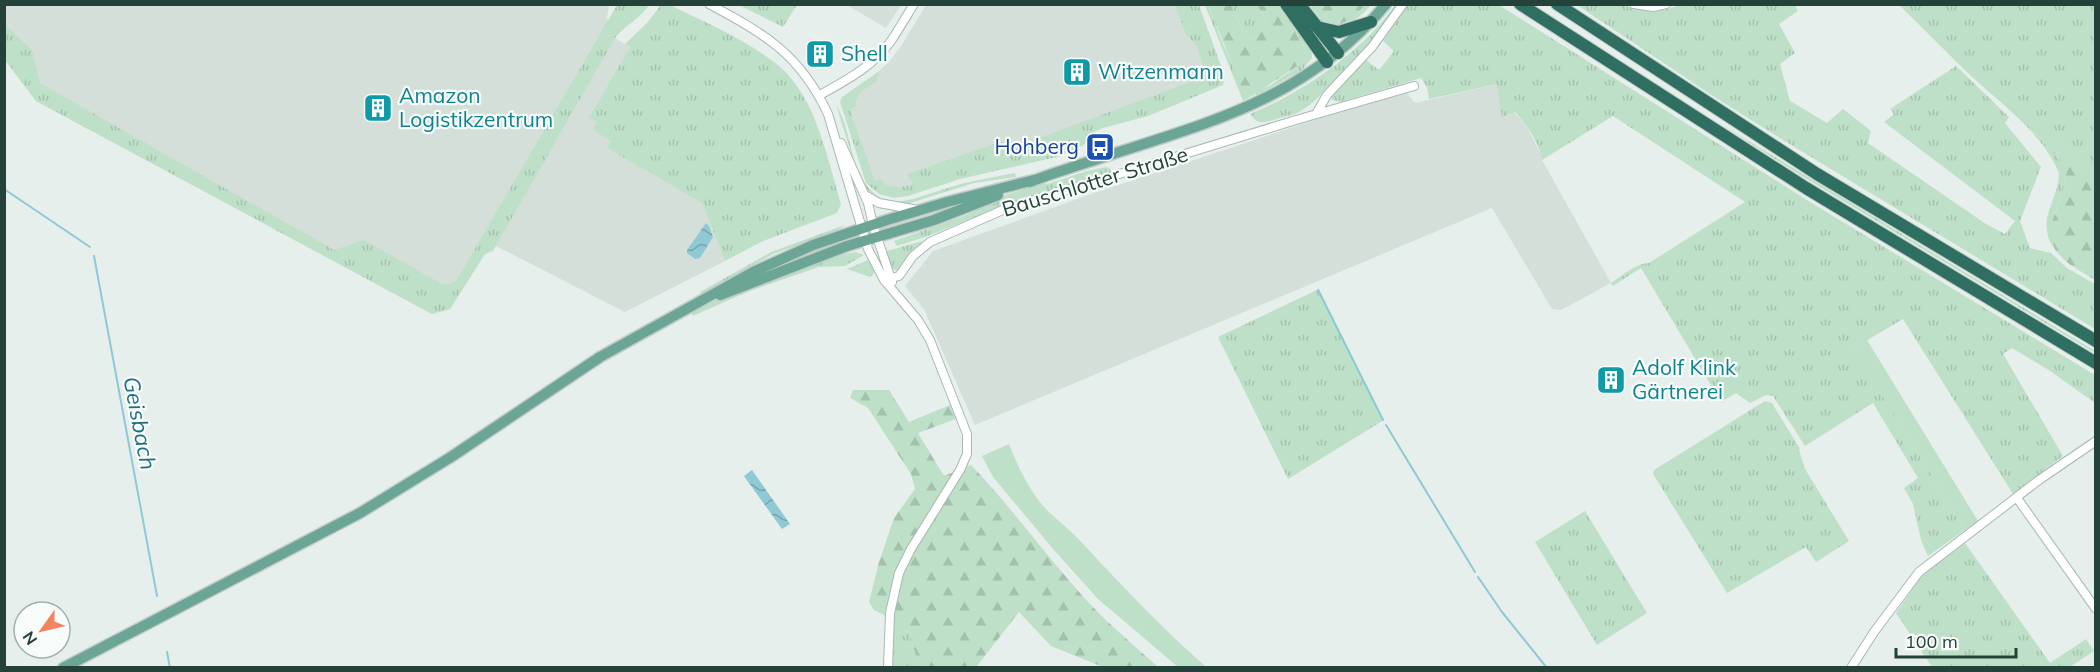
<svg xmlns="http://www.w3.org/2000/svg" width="2100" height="672" font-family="Mulish,sans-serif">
<defs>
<pattern id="grass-tufts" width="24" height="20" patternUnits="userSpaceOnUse" patternTransform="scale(1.5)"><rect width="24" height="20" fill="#bfe0c8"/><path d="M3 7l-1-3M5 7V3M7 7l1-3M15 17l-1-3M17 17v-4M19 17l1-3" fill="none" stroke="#a4c1ad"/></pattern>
<pattern id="forest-firs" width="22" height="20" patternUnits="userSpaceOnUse" patternTransform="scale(1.5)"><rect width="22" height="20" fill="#bfe0c8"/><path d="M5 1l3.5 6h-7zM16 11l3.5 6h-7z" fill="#a4c1ad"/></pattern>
<pattern id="water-waves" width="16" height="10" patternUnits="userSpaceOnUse" patternTransform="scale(1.5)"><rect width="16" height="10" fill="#8ec9d4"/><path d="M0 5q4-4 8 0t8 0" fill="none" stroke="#74a5ad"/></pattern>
</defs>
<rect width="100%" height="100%" fill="#e6efeb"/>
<path fill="#d4dfda" d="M5,5H609L607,18L615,38L630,47L590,118L597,122L611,141L608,148L702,203L725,261L625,312L496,246L485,254L450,309L432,314L36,101L5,60Z
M847,5H901L886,28Z
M926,5H1189L1214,75L1036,152L906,188L880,193L842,100L847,94L866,82L889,62L901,46Z
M1498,84L1503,118L1514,112L1525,124L1541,154L1542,160L1611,283L1561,310L1552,309L1492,208L975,425L924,309L905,286L933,251L1094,193L1324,117L1407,93L1415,103Z"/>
<path fill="url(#grass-tufts)" d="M1682,4L1795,5L1798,11L1779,24L1795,53L1780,64L1790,101L1827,123L1843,109L1871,131L1868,143L1986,224L2005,234L2015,221L1884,122L1894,114L1890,109L1956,66L2009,117L2005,123L2041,167L2020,221L2030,248L2051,253L2067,268L2095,284V329L1778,137L1710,94L1577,5C1591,5 1607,2 1621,5C1643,10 1661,14 1682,4Z
M617,5H649C641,18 625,25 615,38L493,251L485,254L450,309L432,314L36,101L5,60V25L32,50L40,83L334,250L364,240L442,284H449L456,281Z
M661,5H670C707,23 747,40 779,66C817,99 827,158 841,204L837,213L761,242L725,261L702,203L607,148L611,141L593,130L597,122L589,118L630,47L625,44L647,23Z
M739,5H797L783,27Z
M1175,5H1199L1225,77L1223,85L1148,116L1103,128L1094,132L1084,145L1057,157L960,179L908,196L894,198L879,194L866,183L840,102L842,97L878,72L880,75L876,78L878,80C868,88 853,93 856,107L851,108V113L875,181L881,179L884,184C894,188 904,188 913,184L907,174L1000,142H1011L1013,149L1032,147L1036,139L1207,76L1196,45L1186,34Z
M1205,5H1208L1223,44L1246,94L1252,96L1243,101Z
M1231,5H1257L1267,22L1254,40H1251L1245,36Z
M1274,5H1280C1290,17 1313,42 1312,58L1302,70L1256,96V91L1271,85L1302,63L1304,46L1295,29Z
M1303,5H1309L1323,20L1336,26L1353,18L1365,5H1371C1344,34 1329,37 1303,5Z
M1395,5H1400C1384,30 1322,103 1295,114C1288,116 1280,118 1273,120C1263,123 1256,124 1250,114C1302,93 1363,51 1395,5Z
M1408,5H1499L1810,202L2095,375V403L2050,371L2012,348L2003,354L2063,456L2013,494L1903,319L1854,348L1965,530L1928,556L1921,540L1913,504L1904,488L1918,478L1873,403L1805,446L1773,396L1766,395L1750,403L1736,393L1721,402L1641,268L1613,286L1611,283C1622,276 1636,263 1649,263L1745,202L1613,116L1542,160C1540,144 1526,124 1515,112L1502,118L1497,84L1429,99L1427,87L1421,78L1340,102L1332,100L1331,96L1366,60L1379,70L1394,51L1383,41Z
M1899,5H2095V178L2040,125L2031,130L2037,135L2064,164L2067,170L2063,191L2055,213L2069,264L2095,277V280C2071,266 2039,248 2048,214C2052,200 2059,188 2059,173C2042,132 2001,104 1969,74C1945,51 1923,28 1899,5Z
M836,105C855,134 847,178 882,199V200L869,192L858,175Z
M1719,123L2095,351V353L1792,170Z
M1106,167L1110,168L1112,173L1003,206L928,236L897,246L894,241L966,215L1006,195L1043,183L1047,184L1087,171Z
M1015,173L1016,177L974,183L907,204L897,202L913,199L964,183Z
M845,225L836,231L773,254L702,294L700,292L771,252Z
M852,237L853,240L754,278L752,275L814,250Z
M922,241L923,243C913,251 907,263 898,271L892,269L887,256V251Z
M856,252L864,255L845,266L819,267L747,292L693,316L690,311L723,297L844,254Z
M868,260L876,271L870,277L847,269Z
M1319,289L1384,420L1288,479L1218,337Z
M1765,401L1772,403L1800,449L1799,450L1805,469L1849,541L1816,562L1806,547L1727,593L1653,474L1654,470Z
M1585,511L1647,613L1597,645L1535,542Z
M1965,543L2050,663L2086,639L2094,651L2070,667H1932L1896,613L1923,574Z
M894,619L908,626L919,667L891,668Z"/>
<path fill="url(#forest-firs)" d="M1208,5H1231L1245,36L1251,40H1254L1267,22L1257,5H1274L1295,28L1306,50L1302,63L1252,96L1246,94L1242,88Z
M1309,5H1365L1353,18L1336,26L1323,20Z
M2040,124L2095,178V277L2069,264L2059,254L2054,246L2051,225L2063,191L2067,170L2064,164L2037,135L2031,130Z
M853,390H889L909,422L950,405L956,419L918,433L944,476L971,465C1014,510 1049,560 1091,605C1112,627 1136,647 1158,667H1103L1051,646L1019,612L977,666L978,667H919L908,627L874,610L869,602L879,562L894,518L915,489L911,474L868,408L850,398Z"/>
<path fill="#bfe0c8" d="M1867,340L1978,521L1965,530L1853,348Z
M1009,444C1019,469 1031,495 1051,514C1063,525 1075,534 1085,546C1124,588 1163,629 1206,667H1178L1098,599L1054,550L993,477L982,456Z"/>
<path fill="url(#water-waves)" d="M706,223L709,226L713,237L700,258L695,259L687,253V250Z
M752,470L790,524L782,529L744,476Z"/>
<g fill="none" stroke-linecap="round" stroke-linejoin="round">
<path stroke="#8ec9d4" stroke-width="2" d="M4,189L90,247
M94,256L157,596
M1318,290L1383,420
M1386,425L1475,572
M1478,577L1502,612L1547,668
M167,652L170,668"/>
<g stroke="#a8b8b2" stroke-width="10">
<path id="minor" d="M709,4C765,34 800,54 828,114L868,249L884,280L918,320L930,340L967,434V454L960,470L911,549L899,573L890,613L888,668
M1634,4L1653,7L1666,4
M820,95C845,81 874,66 891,41C899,29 906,17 914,4
M1316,114L1327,95L1372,47L1403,4
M841,143L868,203L873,225L892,282
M865,195L879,203L918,210
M884,280L899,276L913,256L930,242L1005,209L1296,120L1414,86
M2017,498L2096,609
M1851,668L1874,632L1919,572L2039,480L2096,441"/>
</g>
<g stroke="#c2cac8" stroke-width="13">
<path id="major" d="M1030,182C1047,175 1064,170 1082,164C1198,125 1303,104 1386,4
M720,295L847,246L934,220L998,195
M63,668L360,513L451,457L600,357L753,272L813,245L887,220L947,202L1034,180"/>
</g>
<g stroke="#c2cac8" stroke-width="14">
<path id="highway" d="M1286,4L1327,62
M1299,4L1338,53
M1520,4L1806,188L2096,363
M1557,4L1817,174L2096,341
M1317,27L1339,32L1371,22"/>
</g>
<use href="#minor" stroke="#fff" stroke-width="8"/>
<use href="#major" stroke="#6aa596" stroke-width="10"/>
<use href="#highway" stroke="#2f6f62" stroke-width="12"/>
</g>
<defs>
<g id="building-square" transform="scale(1.5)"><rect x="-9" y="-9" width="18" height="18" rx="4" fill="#0f9aa8" stroke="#f7fbf9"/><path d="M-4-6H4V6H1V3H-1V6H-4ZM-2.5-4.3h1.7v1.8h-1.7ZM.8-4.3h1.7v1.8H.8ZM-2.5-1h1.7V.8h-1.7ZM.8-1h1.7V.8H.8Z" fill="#fff"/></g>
<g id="bus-square" transform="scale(1.5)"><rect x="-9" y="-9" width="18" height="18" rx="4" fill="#1a4fb4" stroke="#f7fbf9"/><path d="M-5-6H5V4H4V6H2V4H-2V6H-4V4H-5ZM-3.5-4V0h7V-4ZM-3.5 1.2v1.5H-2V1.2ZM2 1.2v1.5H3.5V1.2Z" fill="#fff"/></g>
</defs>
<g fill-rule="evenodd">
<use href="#building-square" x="820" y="54"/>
<use href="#building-square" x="1077" y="72"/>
<use href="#building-square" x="378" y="108"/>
<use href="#bus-square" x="1100" y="147"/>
<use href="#building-square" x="1611" y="380"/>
</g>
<g text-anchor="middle" stroke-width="4.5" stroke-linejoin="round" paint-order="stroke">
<g font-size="21" fill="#0d838f" stroke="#f7fbf9" text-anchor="start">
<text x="841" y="61">Shell</text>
<text x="1098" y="79">Witzenmann</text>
<text x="399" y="103">Amazon<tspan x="399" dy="24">Logistikzentrum</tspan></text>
<text x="1632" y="375">Adolf Klink<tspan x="1632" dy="24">Gärtnerei</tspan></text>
</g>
<g font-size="21" fill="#164399" stroke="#f7fbf9" text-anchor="end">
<text x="1079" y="154">Hohberg</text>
</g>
<g font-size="21" fill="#24423a" stroke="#f7fbf9">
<text transform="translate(1095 182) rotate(-17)" y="7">Bauschlotter Straße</text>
</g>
<g font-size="22" font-style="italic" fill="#1c6f80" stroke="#f7fbf9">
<text transform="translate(140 423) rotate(79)" y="8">Geisbach</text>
</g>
</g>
<rect width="2100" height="672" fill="none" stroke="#24423a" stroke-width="12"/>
<g transform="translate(42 630) rotate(236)"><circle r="28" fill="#f7fbf9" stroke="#a3b1ad" stroke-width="1.5"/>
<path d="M0-4.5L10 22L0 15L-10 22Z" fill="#f4845f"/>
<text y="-9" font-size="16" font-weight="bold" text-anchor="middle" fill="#24423a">N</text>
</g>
<path d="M1896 648v9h120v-9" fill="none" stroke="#24423a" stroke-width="3"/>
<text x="1905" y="648" font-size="18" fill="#24423a" stroke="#f7fbf9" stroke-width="4.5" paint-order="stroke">100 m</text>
</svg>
